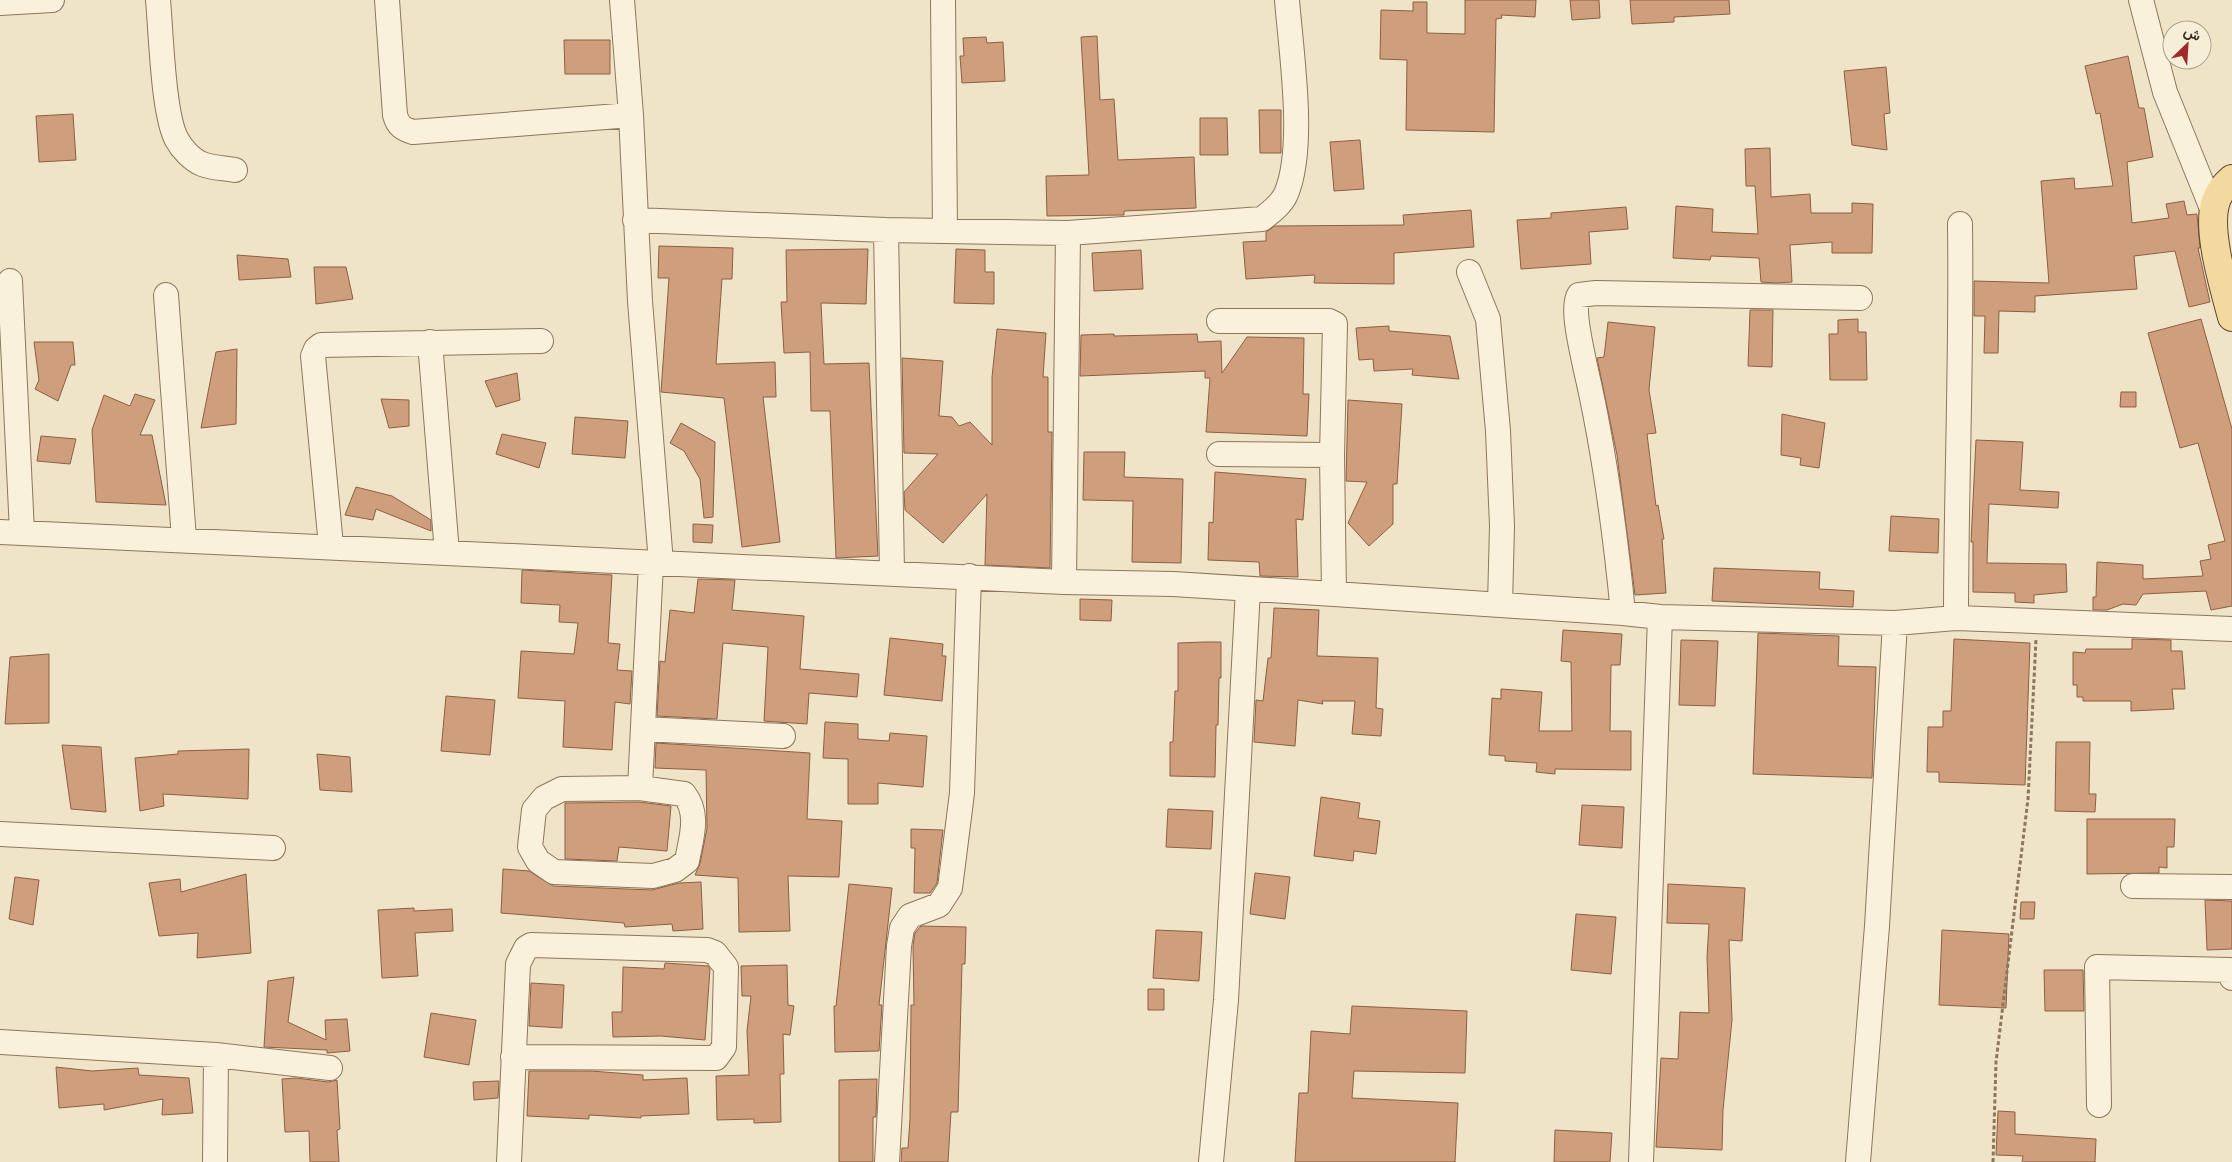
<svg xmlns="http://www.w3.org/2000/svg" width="2232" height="1162" font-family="Merriweather,Vazirmatn,serif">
<rect width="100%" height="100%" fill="#f0e4c8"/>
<path fill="#cf9f7d" stroke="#8d5f41" d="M1465,0H1536L1535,17L1501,15L1502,18L1496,19L1494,132L1406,130L1407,60L1380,59L1381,10L1413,11V2H1427V33L1465,34Z
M1570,0H1599L1600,18L1572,20Z
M1630,0H1729L1730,14L1674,17V22L1632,24Z
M1097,36L1100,100L1114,99L1118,160L1194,157L1196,208L1124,211V215L1047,216L1046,176L1089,175L1081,37Z
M986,37L987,43L1003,42L1005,81L962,83L960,56H964L963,38Z
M564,40H610V74H565Z
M2128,56L2139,108H2144L2153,157L2127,162L2132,223L2169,218L2166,204L2184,201L2187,215L2197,214L2200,248H2198L2210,302L2189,307L2175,251L2134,256L2137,289L2035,296V312L1999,311L1998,353H1984L1985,316H1974V281L2049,283L2041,181L2074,178L2075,189L2113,186L2100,113L2096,114L2085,66Z
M1886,67L1890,113L1884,114L1887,150L1852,145L1844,71Z
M1259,110H1281V153H1260Z
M73,114L76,160L39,162L36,116Z
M1200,118H1227L1228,155H1200Z
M1360,140L1364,189L1334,191L1330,142Z
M1770,148L1771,197L1810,194L1811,213H1852V203L1873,204L1872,253H1832V242L1790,245L1792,282L1775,283L1761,282L1759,258L1711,256L1710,260L1673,258L1676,206L1713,209L1712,232L1758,234L1755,186H1746L1745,149Z
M1626,207L1628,229L1589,232L1591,264L1521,269L1517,220L1551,218V213Z
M1471,210L1474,247L1394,253V284L1314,283L1315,275L1246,279L1243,242L1266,241V232L1275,226L1404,225L1403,215Z
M659,246L733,248L732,279H722L716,364L775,362L776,397H763L780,542L742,547L724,398L661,392L669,278H658Z
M868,249L866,304L821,303L824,364L869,363L878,556L836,558L830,411H811L810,352L784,353L781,302H787L786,250Z
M956,249L985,250V272H994V304L954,303Z
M1141,250L1143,289L1094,291L1092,253Z
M237,255L288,259L291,277L239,280Z
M314,267H346L353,299L316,304Z
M1750,310H1773L1772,367L1748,366Z
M1858,319V332H1866L1867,380H1830L1829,334H1838V320Z
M2201,319L2232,429V606L2211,610L2206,591L2143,594L2136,605L2123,604L2107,610H2093V597H2096L2097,562L2143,565V579L2203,576L2200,561L2211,559L2208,545L2225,541L2198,443L2180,448L2148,333Z
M1608,322L1655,327L1649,390L1656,433L1647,434L1656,506L1658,505L1664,539H1662L1666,593L1635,595L1617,455L1597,358L1604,357Z
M1389,326V331L1450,336L1459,379L1412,375L1413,369L1374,371L1373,359L1359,360L1356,328Z
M997,329L1046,333L1043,377H1048V432H1052L1050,568L985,565L987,494L943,543L905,510L904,492L938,454L904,453L902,358L943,361L939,416L952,417L959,426L970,422L992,445V377Z
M1114,334V336L1197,334L1198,342L1221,341L1222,373L1247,337L1304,338L1303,394H1309L1307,436L1206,432L1210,378H1205V371L1080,376L1081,335Z
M34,342H73L75,365H71L58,401L35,389L39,380Z
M237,349L236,424L201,428L216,352Z
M517,373L520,400L496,407L485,381Z
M2121,392H2136V407H2120Z
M135,394L155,400L140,435H152L166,505L96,502L92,430L104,395L130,406Z
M381,399L409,400V426L389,428Z
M1348,400L1402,404L1397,484H1393V524L1369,546L1348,523L1367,482L1346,481Z
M1782,414L1825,423L1819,468L1800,465L1801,458L1781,455Z
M575,417L628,421L625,458L572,454Z
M681,423L715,442L713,517L704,518L700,479L684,451L670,443Z
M502,434L546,443L539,468L496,454Z
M41,436L76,439L70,464L37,461Z
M1976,440L2023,442L2020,490L2059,492L2058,508L1989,504L1987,563L2066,564L2067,592L2034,595V603L2015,602V593L1973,592V542H1971Z
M1084,452H1125L1124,477L1183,479L1181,563L1132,562L1133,501L1083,500Z
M1215,472L1306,479L1303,520L1296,519L1298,577L1260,576L1259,562L1208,560L1209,522L1213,523Z
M356,487L392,496L431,520V531L376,509L373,520L345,515Z
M1891,516L1939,519L1938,553L1889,551Z
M693,524L713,525L712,543L693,542Z
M1714,568L1820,572L1819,589L1854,591L1853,607L1712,601Z
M522,570L612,575L608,643L620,644L617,670L632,671L630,704L615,702L612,750L563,747L565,701L518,698L521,651L574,654L578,623L559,622L560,605L521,603Z
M698,579L735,580L732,610L804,616L800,669L859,674L857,697L809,693L807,724L764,721L768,647L723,643L717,719L657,716L660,661L665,662L670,610L694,613Z
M1080,599L1112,600L1111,621L1080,620Z
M1274,608L1319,610L1317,656L1378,658L1376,708L1383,709L1381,736L1352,734L1355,701H1322L1323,704L1298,700L1295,746L1254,742L1256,700L1263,701L1268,658H1271Z
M1563,630L1622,634L1620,665H1611L1610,731H1631V770L1555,769V774L1536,772L1537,763L1505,761V756L1489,755L1492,698L1501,699V689L1542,692L1539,731H1572L1571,662L1561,661Z
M1758,633L1839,636L1838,666L1876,667L1872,778L1753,774Z
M890,638L943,644L942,656H946L942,701L884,695Z
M1954,639L2030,643L2025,785L1939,782V772H1927L1928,727H1943V711H1951Z
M2132,639L2171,640V651H2182L2185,689H2172L2174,709L2131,711V701H2083V697H2077V685H2073V652L2085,653L2086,649H2132Z
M1681,640L1718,641L1715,706L1679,705Z
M1204,642H1221V678H1219L1218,725H1216L1215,777L1170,776V742H1173L1175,691H1178V643Z
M49,654V723L5,724L10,657Z
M446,696L495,700L490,755L441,751Z
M825,722L858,724V739L889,741L890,733L927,736L923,787L878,783V804H848V759L823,758Z
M2056,742H2090L2089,794H2096L2095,812L2055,811Z
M656,743L810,753L807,819L842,821L839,877L788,876L790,931L739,932L738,878L695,875L700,864L707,828L706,770L655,768Z
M62,745L101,747L106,812L71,809Z
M249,749L248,799L163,794L164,806L140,811L135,758L178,754V751Z
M317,754L350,757L352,792L320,790Z
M1321,797L1360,803L1358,818L1380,821L1376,854L1354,851L1353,861L1314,856Z
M639,802L671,806L667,851L619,847L617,861L565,859V803Z
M1582,805L1624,807L1622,848L1579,845Z
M1168,809L1213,811L1211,849L1166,847Z
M2087,819H2175L2174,847H2167V868L2159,867V873L2087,874Z
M911,829L943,830L937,883L930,893H914L915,848H911Z
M503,869L529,871L553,886L652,890L679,883L701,882L703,929L673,931L672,924L625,927L624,923L501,913Z
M1255,873L1290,877L1285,919L1250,914Z
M246,874L251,953L197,958L198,933L159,936L149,883L180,879L181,892Z
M15,877L39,880L33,925L9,919Z
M849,884L892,888L879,1005H882L879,1051L835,1052L834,1006H836Z
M1668,884L1745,888L1742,941L1729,940L1732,1020L1723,1110L1722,1150L1656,1147L1661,1058L1678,1059L1680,1012L1709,1013L1707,957L1709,924L1667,923Z
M2205,900L2232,901V949L2207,950Z
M2021,902H2035L2034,919H2020Z
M414,908V911L452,909L453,931L415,933L418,976L382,978L378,910Z
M1576,914L1616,917L1611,974L1571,970Z
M921,926L966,927L965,964H962L958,1112H951L948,1162H901L902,1148H908L910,1119L911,1005H914L913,946L915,933Z
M1156,930L1202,932L1199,981L1153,978Z
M1942,930L2009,934L2006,1008L1939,1005Z
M665,963L708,966L710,969L705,1040L661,1036L613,1037L612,1012H622L623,967L664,969Z
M787,965L788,1005L794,1006L790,1035L783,1034L784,1074H780L781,1122L754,1123V1119L717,1120L716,1076L749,1075L747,1031L751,996H742L741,966Z
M2044,970H2083L2084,1011H2045Z
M294,977L288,1022L326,1040L325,1020L347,1019L350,1051L327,1053V1050L264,1047L268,981Z
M531,983L564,985L562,1028L529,1026Z
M1148,989H1164V1010H1148Z
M1352,1006L1467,1011L1465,1073L1354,1071L1352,1098L1458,1103L1455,1162H1295L1299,1093H1308L1311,1031L1350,1034Z
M431,1013L476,1020L469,1065L424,1057Z
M56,1067L92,1071L138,1068L139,1075L189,1078L193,1113L162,1115L163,1099L104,1110V1104L59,1108Z
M529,1071H591L643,1075V1080L687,1078L689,1114L641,1116V1118L589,1115V1119L527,1116Z
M296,1078L328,1082L337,1080L340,1129L337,1130L339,1162H310L309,1131L285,1132L282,1079Z
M877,1079L876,1117H873V1162H839V1080Z
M499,1081L498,1098L474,1100L473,1082Z
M1998,1111L2015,1112V1134L2096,1139L2095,1162H2022L2023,1156L1996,1155Z
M1555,1130L1612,1133L1610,1162H1554Z"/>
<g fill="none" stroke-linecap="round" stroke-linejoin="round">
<g stroke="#8d765c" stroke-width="26">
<path id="minor" d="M158,0C161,31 163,116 177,140C182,149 192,160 202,164C212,168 224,168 235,170
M387,0L395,115C398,126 403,129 413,132L631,115
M622,0L631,115L640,301L661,563
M943,0L945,231
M2141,0L2165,92L2213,211
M0,3L52,0
M635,220L886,230L1068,233L1262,219C1271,212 1281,205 1286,194C1306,147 1291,52 1287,0
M886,230L892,572
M1469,272L1488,319L1498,431L1502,526L1500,604
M10,281L22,532
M166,295L184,539
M1219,321H1329L1335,324L1332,455L1334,594
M430,342L447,553
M1219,454L1332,455
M0,532L1064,582L1173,584L1334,594L1623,613L1660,617L1895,623L1956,618L2232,629
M331,546L313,356L316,349L321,345L541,341
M1064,582L1068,233
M1623,613C1615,530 1604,447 1585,366C1582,350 1571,308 1579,295L1596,293L1860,298
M1956,618C1956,487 1962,356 1960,224
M643,729L783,736
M640,788L684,794C700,814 691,838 687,861L675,870L653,876L554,872L538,861L530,847L534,810L544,798L562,789Z
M640,788L651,563
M0,834L273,848
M2133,886L2232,887
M0,1042L216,1055L330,1068
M2099,1105L2097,967L2230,970L2232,978
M215,1162L216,1055
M509,1162L518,964L526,948L531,945L707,950L715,953L726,967L724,1047L716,1058L513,1057
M887,1162L899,946L902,928L910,916L939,905L950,888L962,793L969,576
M1211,1162L1226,1000L1248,589
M1641,1162L1660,617
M1858,1162L1877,926L1895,623"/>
</g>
<g stroke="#5b4430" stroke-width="30">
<path id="major" d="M2232,179C2225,185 2219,192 2216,201C2206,229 2224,287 2232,317"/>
</g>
<path stroke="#8d765c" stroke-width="3" stroke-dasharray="4 2.5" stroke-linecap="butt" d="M1993,1162L1996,1062L2028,799L2036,640"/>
<use href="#minor" stroke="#faf1dc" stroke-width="24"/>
<use href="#major" stroke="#f3d9a0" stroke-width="28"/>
</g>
<g transform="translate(2187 45) rotate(25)"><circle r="24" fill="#f7eed8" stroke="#ada18e"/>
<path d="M0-4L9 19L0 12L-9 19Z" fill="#9e2a2b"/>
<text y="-8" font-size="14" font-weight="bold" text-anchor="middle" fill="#3d2e20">ش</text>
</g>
</svg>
